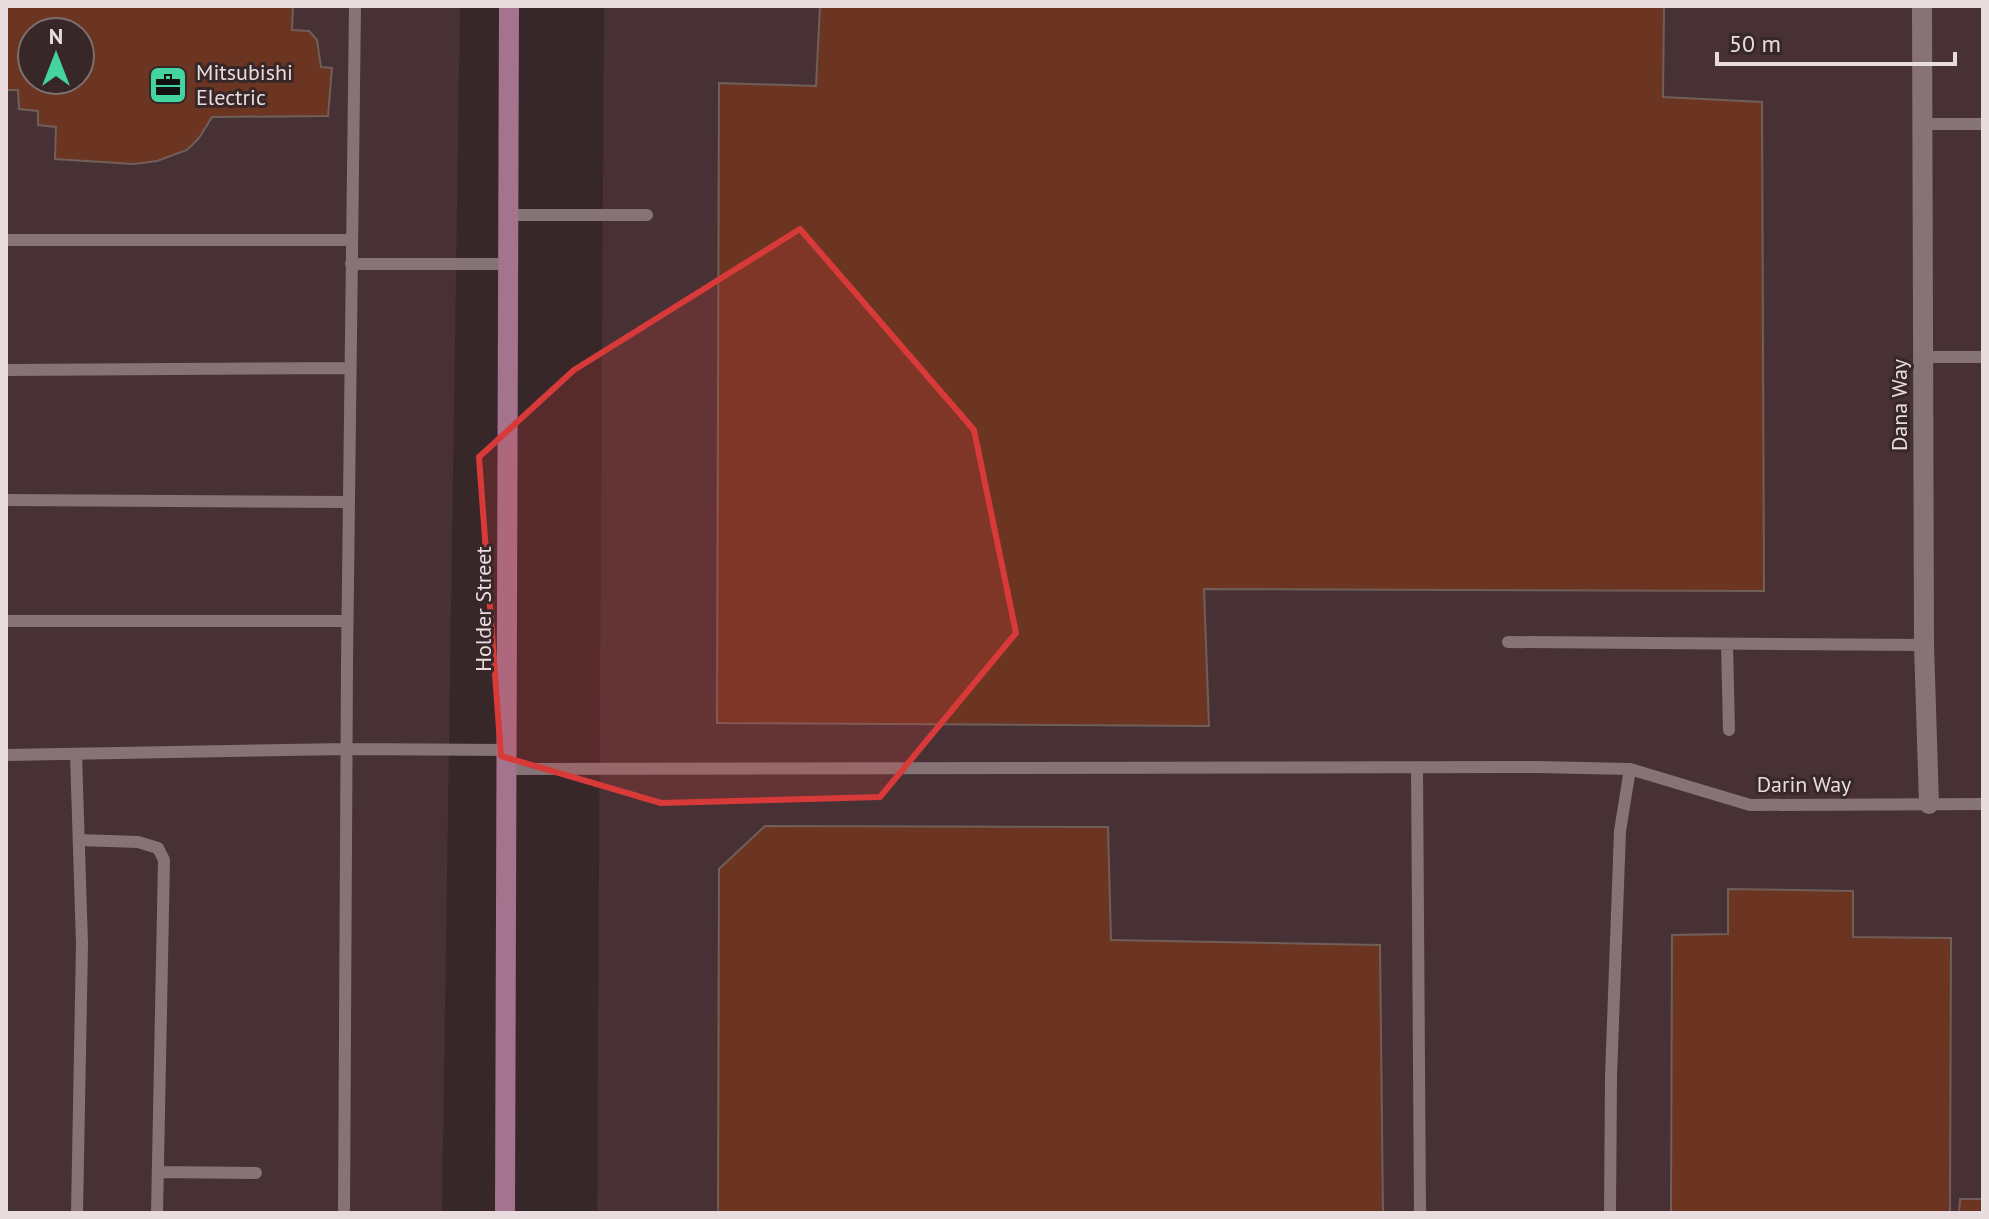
<svg xmlns="http://www.w3.org/2000/svg" width="1989" height="1219" font-family="'PT Sans',sans-serif">
<rect width="100%" height="100%" fill="#372729"/>
<path fill="#483134" fill-rule="evenodd" d="M6,6H460L442,1213H6ZM32,32H80V80H32Z
M604,6H1983V1213H597Z"/>
<path fill="#6b3521" stroke="#705f59" stroke-width="2" fill-rule="evenodd" d="M6,6H293L292,30L309,31L317,40L321,67L332,68L328,116L212,117L199,138L187,150L157,161L134,164L55,159L56,127L38,125V111L19,109L18,90H6ZM32,32H80V80H32Z
M820,6H1664L1663,97L1762,102L1764,591L1204,589L1209,726L717,723L719,83L816,86Z
M765,826L1108,827L1111,940L1380,945L1383,1213H718L719,869Z
M1728,889L1853,891V937L1951,938L1950,1213H1671L1672,935L1728,934Z
M1960,1199H1983V1213H1959Z"/>
<g fill="none" stroke-linecap="round" stroke-linejoin="round">
<path stroke="#867375" stroke-width="12" d="M1922,124H1983
M508,215H647
M6,240H352
M351,264H508
M1923,357H1983
M6,370L350,368
M6,500L348,502
M6,621H347
M1508,642L1924,645
M1727,644L1729,730
M76,754L82,944L77,1213
M6,755L346,749L507,750
M1417,767L1420,1213
M507,769L1536,767L1630,769L1750,805L1983,804
M79,840L138,842L158,848L164,860L157,1213
M158,1172L256,1173
M344,1213L347,664L355,6
M1610,1213L1611,1077L1620,831L1630,769"/>
<path stroke="#867375" stroke-width="20" d="M1922,6L1924,645L1929,804"/>
<path stroke="#a4748e" stroke-width="20" d="M505,1213L509,6"/>
</g>
<path fill="#d83a3a" fill-opacity="0.2" stroke="#d83a3a" stroke-width="6" stroke-linejoin="round" d="M800,229L974,430L1016,633L880,797L661,803L501,756L479,457L574,370Z"/>
<defs>
<g id="office-square" transform="scale(2)"><rect x="-9" y="-9" width="18" height="18" rx="4" fill="#44d49f" stroke="#372729"/><path d="M-6-3h4V-5.5h4V-3h4V5H-6ZM-1-4.5V-3h2v-1.5ZM-6 0V1H6V0Z" fill="#111"/></g>
</defs>
<g fill-rule="evenodd">
<use href="#office-square" x="168" y="85"/>
</g>
<g text-anchor="middle" stroke-width="6" stroke-linejoin="round" paint-order="stroke">
<g font-size="22" fill="#e8dcde" stroke="#372729" text-anchor="start">
<text x="196" y="80">Mitsubishi<tspan x="196" dy="25">Electric</tspan></text>
</g>
<g font-size="22" fill="#e8dcde" stroke="#372729">
<text transform="translate(1899 405) rotate(-90)" y="8">Dana Way</text>
<text transform="translate(483 609) rotate(-90)" y="8">Holder Street</text>
<text x="1804" y="792">Darin Way</text>
</g>
</g>
<rect width="1989" height="1219" fill="none" stroke="#e8dcde" stroke-width="16"/>
<g transform="translate(56 56)"><circle r="38" fill="#372729" stroke="#7e6f71" stroke-width="2"/>
<path d="M0-6L14 30L0 20L-14 30Z" fill="#44d49f"/>
<text y="-12" font-size="22" font-weight="bold" text-anchor="middle" fill="#e8dcde">N</text>
</g>
<path d="M1717 52v12h238v-12" fill="none" stroke="#e8dcde" stroke-width="4"/>
<text x="1729" y="52" font-size="24" fill="#e8dcde" stroke="#372729" stroke-width="6" paint-order="stroke">50 m</text>
</svg>
